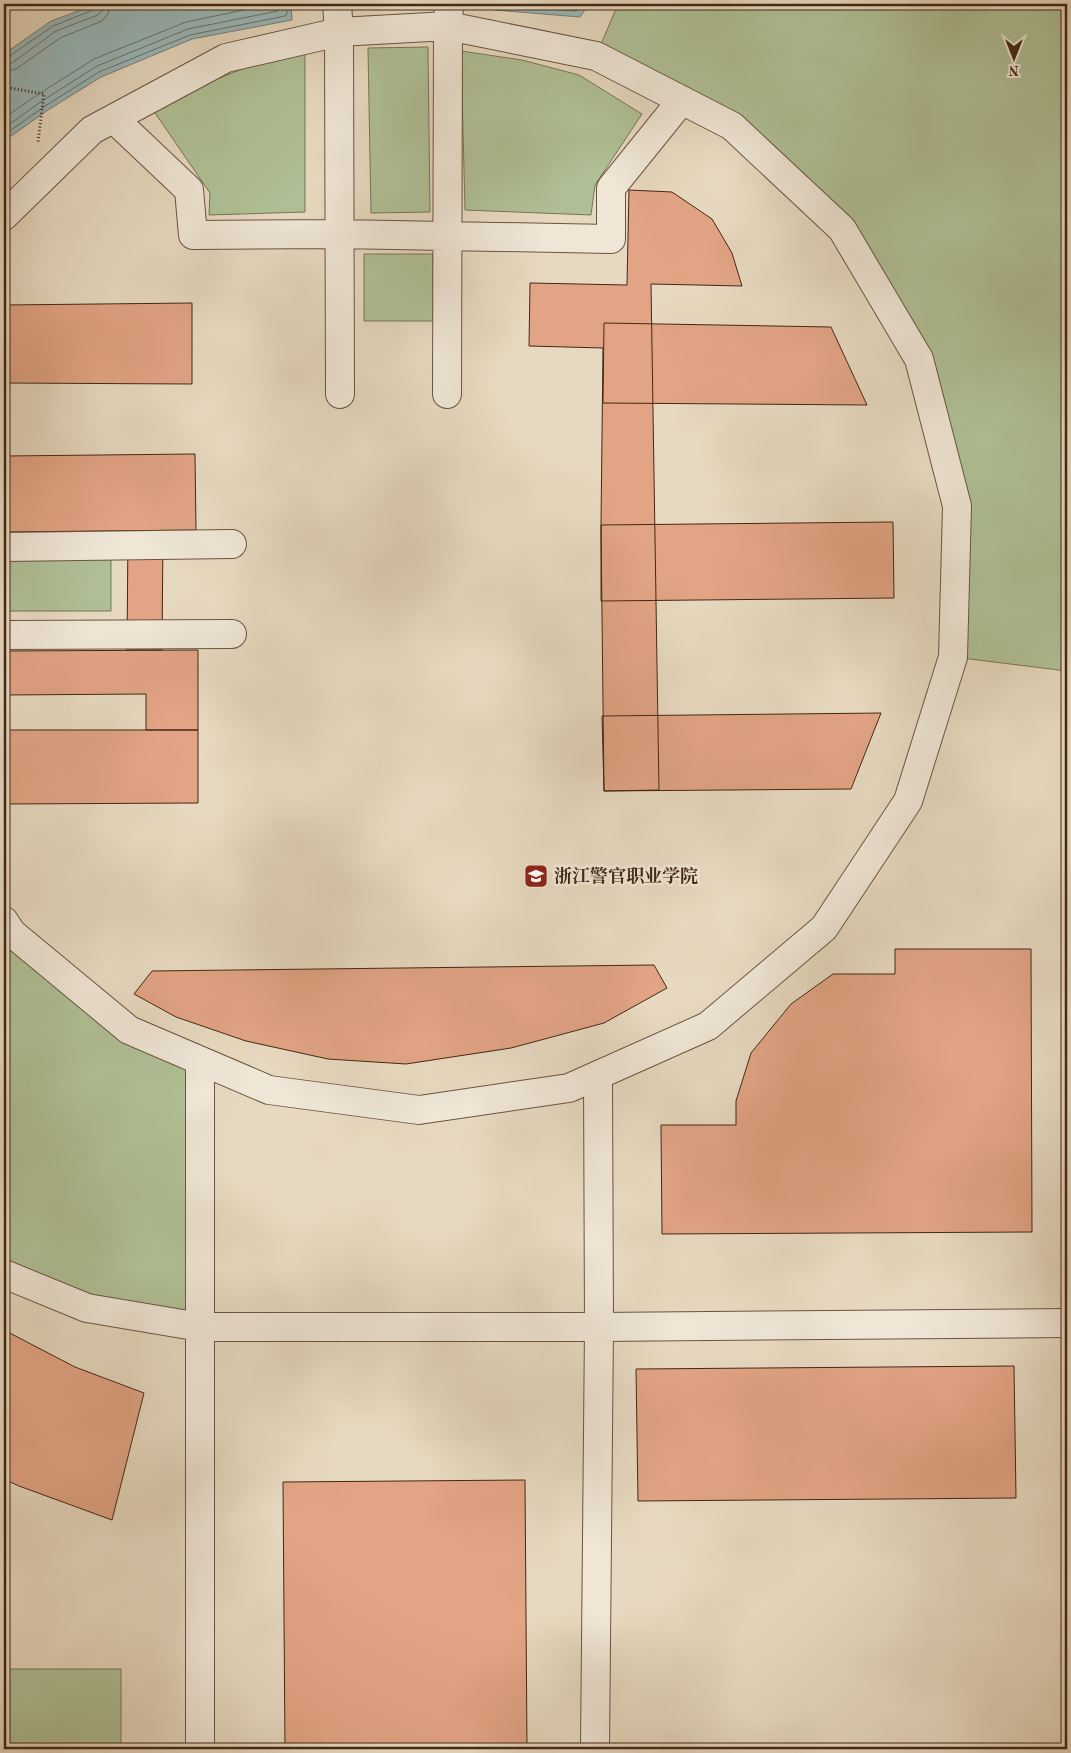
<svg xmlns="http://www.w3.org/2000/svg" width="1071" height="1753" font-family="'Old Standard TT','Noto Serif SC',serif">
<rect width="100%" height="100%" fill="#e7d9c0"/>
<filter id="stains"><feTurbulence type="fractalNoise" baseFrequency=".004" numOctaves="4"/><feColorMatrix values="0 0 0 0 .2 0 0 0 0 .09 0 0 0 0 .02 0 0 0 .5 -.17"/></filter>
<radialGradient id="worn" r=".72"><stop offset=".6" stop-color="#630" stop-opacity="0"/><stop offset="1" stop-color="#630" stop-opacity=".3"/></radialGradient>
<path fill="#b0c096" stroke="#797456" d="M618,4H1067V671L953,657L957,506L919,360L842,229L732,126L596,56Z
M428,47L430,212L371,213L368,48Z
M461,51L522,60L579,75L642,114L595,185L591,215L465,210Z
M305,54V212L209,215L210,193L153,110L184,92L247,67Z
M364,254H433V321H364Z
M111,559V611H4V560Z
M4,921L129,1030L200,1061V1327L4,1274Z
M4,1669H121V1749H4Z"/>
<path fill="#99b9bb" stroke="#767f79" d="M97,4H291L292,20L192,39L101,77L48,110L4,141V54L51,21Z
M494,4H589L580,17L494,10Z"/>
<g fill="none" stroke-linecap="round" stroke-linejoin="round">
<path stroke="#6e7068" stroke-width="1" d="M499,4L501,6L576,11L583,4
M4,58L8,57L53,26L93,10L97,4
M4,64L12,63L56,31L98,15L102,11L103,4
M4,72L16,69L60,38L102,21L108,14L110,4
M4,118L37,95L94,59L186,22L272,4
M4,128L42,101L97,66L188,29L278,11L280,9V4
M4,135L45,106L99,72L190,35L285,16L287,14L286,4"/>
</g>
<path fill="#e2a485" stroke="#422815" d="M629,190L672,192L712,219L732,253L742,286L651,284L659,790L604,791L601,525L603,348L529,346L530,283L627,285Z
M192,303V384L4,383V305Z
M604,323L831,327L867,405L603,403Z
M195,454L196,530L4,532V456Z
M893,522L894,598L601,601V525Z
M128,531H163L162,650H127Z
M198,650V730H146V694L4,695V651Z
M881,713L851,789L604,791L602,716Z
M4,730H198V803L4,804Z
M895,949H1031L1032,1232L662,1234L661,1125H736V1101L751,1053L791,1004L833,974H895Z
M654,965L667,988L604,1023L511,1048L406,1064L328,1059L246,1041L176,1017L134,994L152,971Z
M4,1330L75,1367L144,1393L112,1520L19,1486L4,1479Z
M1014,1366L1016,1498L638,1501L636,1369Z
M525,1480L527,1749H285L283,1482Z"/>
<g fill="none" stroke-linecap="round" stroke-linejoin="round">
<g stroke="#6b5440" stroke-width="30">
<path id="minor" d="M337,4L339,32L340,394
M114,119L189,190L193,235L340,234L611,239V188L682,100
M4,216L92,130L226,58L339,32L448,26L596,56L732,126L842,229L919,359L957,506L953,657L908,801L824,928L708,1026L569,1088L419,1110L269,1090L129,1030L12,933L4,921
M447,394L448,26L449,4
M4,547L232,544
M4,635L232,634
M200,1061V1749
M4,1274L87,1308L200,1327H599L1067,1323
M595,1749L599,1327L598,1075"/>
</g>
<path stroke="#422815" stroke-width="3" stroke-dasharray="1 2.5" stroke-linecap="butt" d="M4,87L44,94L38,142"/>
<use href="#minor" stroke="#efe6d6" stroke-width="28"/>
</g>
<defs>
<g id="university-square" transform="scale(1.25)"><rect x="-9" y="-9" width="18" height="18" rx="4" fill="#8f2418" stroke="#efe6d6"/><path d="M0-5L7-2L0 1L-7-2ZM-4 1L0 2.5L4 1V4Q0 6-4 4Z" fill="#fff"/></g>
</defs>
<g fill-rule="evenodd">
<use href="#university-square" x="536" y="876"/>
</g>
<g text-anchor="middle" stroke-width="5" stroke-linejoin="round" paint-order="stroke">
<g font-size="18" font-weight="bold" fill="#422815" stroke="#efe6d6" text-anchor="start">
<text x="554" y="882">浙江警官职业学院</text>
</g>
</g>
<rect width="1071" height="1753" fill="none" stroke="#e7d9c0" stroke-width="20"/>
<rect x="5" y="5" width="1061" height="1743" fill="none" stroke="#422815" stroke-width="2.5"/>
<rect x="10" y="10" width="1051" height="1733" fill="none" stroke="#422815"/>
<g transform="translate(1014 58) rotate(180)" stroke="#efe6d6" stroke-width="4" paint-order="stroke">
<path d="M0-4L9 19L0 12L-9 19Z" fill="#422815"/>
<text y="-8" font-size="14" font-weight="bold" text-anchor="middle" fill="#422815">N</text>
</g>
<rect width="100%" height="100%" filter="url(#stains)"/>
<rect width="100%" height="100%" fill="url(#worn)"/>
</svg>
